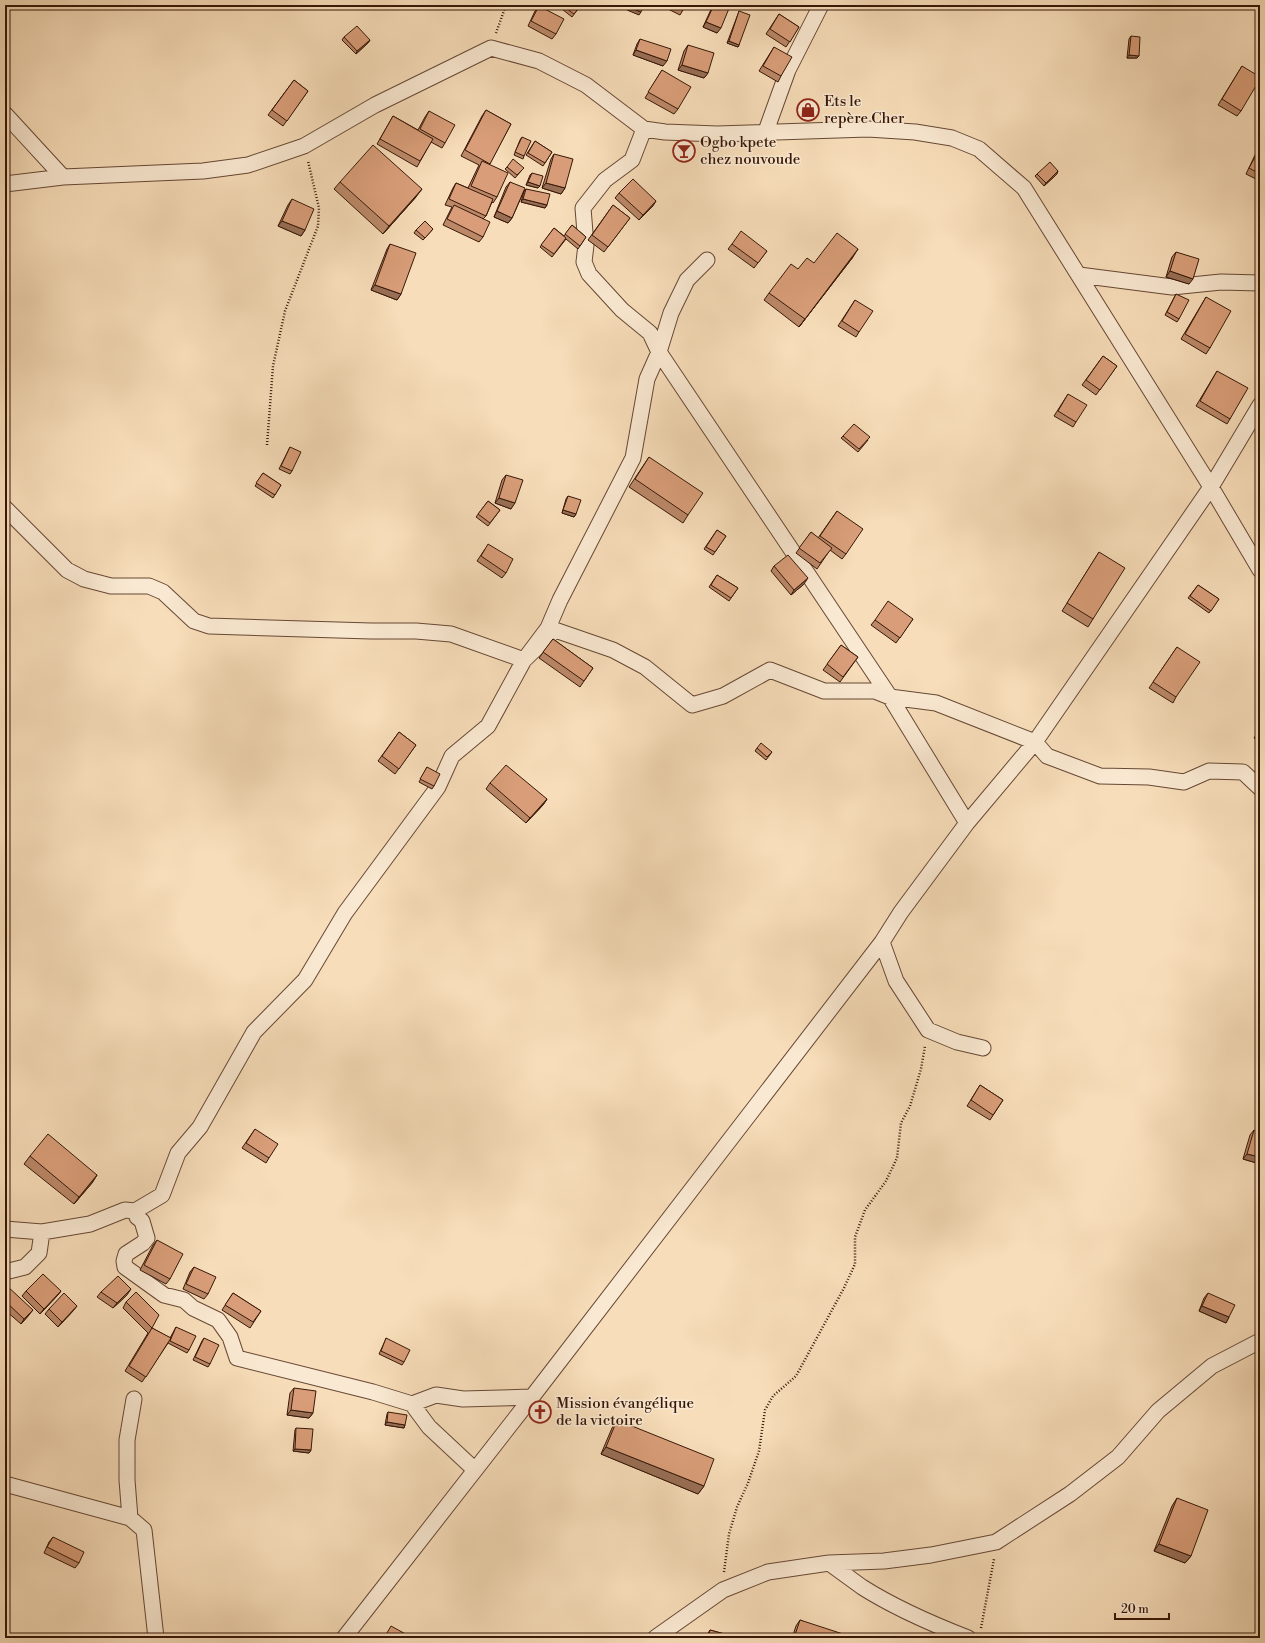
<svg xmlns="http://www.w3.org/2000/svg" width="1265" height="1643" font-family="'Libre Bodoni',serif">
<rect width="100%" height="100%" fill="#f7ddb9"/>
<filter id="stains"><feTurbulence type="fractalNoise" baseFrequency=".005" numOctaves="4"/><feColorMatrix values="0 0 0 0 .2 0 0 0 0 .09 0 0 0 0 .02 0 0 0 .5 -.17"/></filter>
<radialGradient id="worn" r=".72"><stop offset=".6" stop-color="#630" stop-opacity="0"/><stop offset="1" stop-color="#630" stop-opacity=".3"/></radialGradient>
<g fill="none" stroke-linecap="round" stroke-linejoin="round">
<g stroke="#674834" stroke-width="17">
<path id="street" d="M5,114L63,177L203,171L248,165L304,146L375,105L491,48L539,61L586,85L644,129L665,132L717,134L868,129L915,132L952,138L979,149L1024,188L1211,487L1260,570
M644,129L632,160L605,180L583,208L586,245L584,262L589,274L622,310L650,333L659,352L890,697L967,823
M766,131L788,70L821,5
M5,184L63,177
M1079,275L1172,287L1221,282L1260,283
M5,508L67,570L84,579L111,586H149L163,592L194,621L209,626L371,631H416L451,634L524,660L555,630L613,650L645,667L692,705L723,696L770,670L824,691H875L890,697L936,703L1035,742L1047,756L1100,776L1149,777L1184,782L1209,771L1243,772L1260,788
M882,942L896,981L928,1030L957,1042L983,1048
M135,1211L137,1217L142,1221L147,1238L143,1243L126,1254L124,1261L125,1267L164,1295L184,1300L193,1308L218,1320L230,1337L237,1358L373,1392L412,1404L436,1395L463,1399L532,1397
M5,1229L42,1232
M5,1272L25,1267L39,1253L42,1232L90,1224L125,1210L135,1211L162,1195L178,1153L200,1127L254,1032L305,980L345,913L438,787L452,756L488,726L524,660L548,628L560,600L633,458L647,379L659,352L671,313L687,280L707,260
M412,1404L429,1427L475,1470
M5,1484L130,1518L144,1530L156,1638
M130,1518L127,1480V1440L134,1399
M829,1563C840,1571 851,1579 862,1587C895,1608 932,1624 968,1638
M344,1638L532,1397L882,942L901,912L967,823L1035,742L1211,487L1260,405
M655,1638L723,1590L768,1572L829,1563L884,1561L931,1555L996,1542L1070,1494L1118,1457L1158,1411L1212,1366L1260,1341"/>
</g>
<path stroke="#371708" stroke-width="2.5" stroke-dasharray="1 2" stroke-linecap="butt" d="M496,33L506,5
M267,445L273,366L285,311L318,226L319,208L308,161
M724,1572L729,1534L737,1507L748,1483L759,1451L765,1410L773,1396L796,1376L844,1288L855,1264V1237L865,1210L886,1181L897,1158L901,1123L910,1106L921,1069L925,1046
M981,1628L994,1559"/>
<use href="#street" stroke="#fae9d2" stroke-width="15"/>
</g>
<path fill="#bb8868" stroke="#371708" d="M564,5H581L572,17L562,9Z
M660,5H686L680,15Z
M713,5H728L717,33L703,27Z
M539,6L556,34L552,39L528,26L535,11Z
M739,11V45L738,47L727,43L738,14Z
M779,14L799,27L786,47L766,34Z
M1131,36L1139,56L1137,58H1127L1129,39Z
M344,37L370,40L368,43L356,54L342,40Z
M640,39L663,66L633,55L637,44Z
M688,45L708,73L704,78L678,70L684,51Z
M774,47L781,76L778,82L759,71Z
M1242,66L1241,111L1237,116L1218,105Z
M662,70L678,109L674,114L645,98Z
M294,80L308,91L283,126L268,115Z
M486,110L511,124L489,165L497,197L493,203L492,202L486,216L483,219V237L479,242L443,225L452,207L445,205L453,188L456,183L468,188L479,165L461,156L482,116Z
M429,111L445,143L442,148L431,142L417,167L377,144L393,116L418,130L425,117Z
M522,137L524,156L523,159L514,155L520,140Z
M535,141L552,152L543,166L526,155Z
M1260,148V181L1246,174L1256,153Z
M554,154L565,188L561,194L542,188L551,159Z
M507,167L522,170L515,178L505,169Z
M532,173L538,188L526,185L530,175Z
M1037,174H1057L1044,186L1035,176Z
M340,182L416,197L383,234L334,189Z
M510,182L524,191L526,189L547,205L545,208L521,202L524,191L512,218L508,223L494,217L506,187Z
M619,193L653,206L639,220L615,198Z
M292,199L305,230L301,236L278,226L288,205Z
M613,205L630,218L604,252L588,240Z
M572,225L586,237L578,249L566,239L552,257L540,247L554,228L564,236Z
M433,229L423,240L414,233L416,230Z
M390,244L401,294L397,300L371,290L387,249Z
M732,244L767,251L754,268L728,249Z
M1176,252L1189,284L1166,277L1172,257Z
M853,257L799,327L764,300L769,293L798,269L814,263Z
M1176,294L1179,319L1177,322L1165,315Z
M1206,297L1210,348L1206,354L1181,339Z
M855,300L859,332L856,337L838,326Z
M1103,356L1117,366L1096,395L1082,385Z
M1217,371L1230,419L1227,424L1196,406Z
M1068,394L1076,422L1073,427L1054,416Z
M843,436L868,440L858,452L841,438Z
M290,447L292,471L290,474L279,469Z
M649,457L688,515L683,523L629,487Z
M263,473L281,485L273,498L255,486Z
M506,475L511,509L495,503L502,480Z
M568,496L576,514L574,517L562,513L566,499Z
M488,501L500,510L488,526L476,517Z
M837,511L846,554L842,559L830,550L817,569L796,553L811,532L818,538Z
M717,530L726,536L713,555L704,549Z
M485,549L506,573L502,578L477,561Z
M1099,552L1093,619L1088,627L1062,611Z
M774,566L804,584L791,595L771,571Z
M717,575L738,588L729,601L709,587Z
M1198,585L1219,599L1209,613L1188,598Z
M913,619L896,643L871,625L875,620Z
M553,639L593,668L580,687L539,658Z
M841,645L858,657L840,682L823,670Z
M1177,647L1176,697L1173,703L1149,688Z
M1260,729V743L1254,738Z
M399,732L416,745L395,774L378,761Z
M757,748L772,752L766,760L755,751Z
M427,767L434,786L432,789L419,782Z
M490,783L547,799L543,805L526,823L486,789Z
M980,1085L1003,1100L990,1120L967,1106Z
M255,1129L269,1158L266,1163L242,1148Z
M1254,1130L1260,1164L1243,1159L1250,1135Z
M30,1156L97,1175L92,1183L74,1204L24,1164Z
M157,1240L170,1279L166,1284L140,1270L153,1245Z
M194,1267L208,1294L204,1299L183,1289L190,1272Z
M5,1286L29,1315L21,1324L5,1310Z
M26,1291H61L57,1296L40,1314L22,1296Z
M101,1292L127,1295L113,1308L97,1297Z
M233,1293L261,1311L250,1328L222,1310Z
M1208,1293L1229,1317L1226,1323L1199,1311L1204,1298Z
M126,1302L152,1328L170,1338L176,1327L189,1350L187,1353L168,1343L142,1382L125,1371L148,1333L123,1308Z
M49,1309L73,1311L58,1327L45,1314Z
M204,1338L210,1364L208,1367L193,1360L202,1341Z
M386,1338L404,1362L402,1365L379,1354L385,1341Z
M294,1388L313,1413L309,1418L287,1415L290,1393Z
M388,1412L405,1425L404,1428L385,1425L387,1414Z
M617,1420L704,1486L698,1494L601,1454L612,1428Z
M296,1428L311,1450L309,1453L293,1451L295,1430Z
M1177,1498L1191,1556L1185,1563L1154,1551L1172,1506Z
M53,1537L79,1563L75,1568L44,1553L49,1542Z
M800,1620L841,1638H792L796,1626Z
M710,1630L739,1638H705Z"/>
<path fill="#986f55" stroke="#371708" d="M629,7L641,12L639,15L627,10Z
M706,22L721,28L717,33L703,27Z
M370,40L368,43L356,54L357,51Z
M729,41L739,45L738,47L727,43Z
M636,50L667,61L663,66L633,55Z
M1129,55L1139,56L1137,58H1127Z
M682,65L708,73L704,78L678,70Z
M1058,171L1057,174L1044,186L1046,183Z
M528,182L540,186L538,188L526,185Z
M546,183L565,188L561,194L542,188Z
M422,189L416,197L383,234L389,226Z
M523,199L547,205L545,208L521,202Z
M656,201L653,206L639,220L643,215Z
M497,211L512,218L508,223L494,217Z
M282,221L305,230L301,236L278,226Z
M858,249L853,257L799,327L805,319Z
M1170,271L1193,279L1189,284L1166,277Z
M375,285L401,294L397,300L371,290Z
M499,498L515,503L511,509L495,503Z
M563,510L576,514L574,517L562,513Z
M808,578L804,584L791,595L794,590Z
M547,799L543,805L526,823L530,818Z
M1247,1154L1260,1157V1164L1243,1159Z
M97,1175L92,1183L74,1204L79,1197Z
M131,1289L127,1295L113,1308L117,1303Z
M61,1291L57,1296L40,1314L44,1309Z
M77,1306L73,1311L58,1327L62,1322Z
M1202,1306L1229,1317L1226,1323L1199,1311Z
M33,1310L29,1315L21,1324L24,1319Z
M291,1410L313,1413L309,1418L287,1415Z
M387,1422L405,1425L404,1428L385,1425Z
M606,1447L704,1486L698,1494L601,1454Z
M295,1449L311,1450L309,1453L293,1451Z
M1159,1544L1191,1556L1185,1563L1154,1551Z
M795,1635L806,1638H793Z"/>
<path fill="#d99e79" stroke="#371708" d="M564,5H581L574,14L563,6Z
M630,5H644L641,12L629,7Z
M674,5H686L683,10Z
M714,5H728L730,6L721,28L706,22Z
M539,6L564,19L556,34L531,21Z
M739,11L750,15L739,45L729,41Z
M779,14L799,27L790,42L770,29Z
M357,26L370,40L357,51L344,37Z
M1131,36L1140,37L1139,56L1129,55Z
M640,39L671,49L667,61L636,50Z
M688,45L714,53L708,73L682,65Z
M774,47L792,57L781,76L763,66Z
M1242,66L1260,77V79L1241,111L1222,99Z
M662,70L691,87L678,109L648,92Z
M294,80L308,91L287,121L272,110Z
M486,110L511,124L490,164L465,150Z
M429,111L455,125L445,143L420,129Z
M393,116L433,139L420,161L380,139Z
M522,137L531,141L524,156L515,152Z
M535,141L552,152L545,163L528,153Z
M373,145L422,189L389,226L340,182Z
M1260,148V174L1249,168Z
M554,154L573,159L565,188L546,183Z
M513,159L524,168L517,175L507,167Z
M482,161L508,173L497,197L471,186Z
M1050,162L1058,171L1046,183L1037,174Z
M532,173L543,176L540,186L528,182Z
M633,179L656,201L643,215L619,193Z
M510,182L525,188L512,218L497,211Z
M456,183L493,199L486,216L449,199Z
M526,189L550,194L547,205L523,199Z
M292,199L314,209L305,230L282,221Z
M454,205L490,222L483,237L447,219Z
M613,205L630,218L608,247L592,235Z
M425,221L433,229L425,238L416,230Z
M572,225L586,237L580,246L565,234Z
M554,228L566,238L554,254L541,245Z
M741,231L767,251L758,263L732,244Z
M837,233L858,249L805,319L769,293L791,264L798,269L807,258L814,263Z
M390,244L416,253L401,294L375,285Z
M1176,252L1199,259L1193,279L1170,271Z
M1176,294L1189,300L1179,319L1167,312Z
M1206,297L1231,311L1210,348L1185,334Z
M855,300L873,311L859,332L842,321Z
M1103,356L1117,366L1100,390L1086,380Z
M1217,371L1248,388L1230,419L1200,401Z
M1068,394L1087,405L1076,422L1058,411Z
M854,424L870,437L859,449L843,436Z
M290,447L301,452L292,471L281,466Z
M649,457L703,493L688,515L635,479Z
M263,473L281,485L275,495L256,483Z
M506,475L523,480L515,503L499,498Z
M568,496L581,500L576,514L563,510Z
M488,501L500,510L490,523L478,514Z
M837,511L863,529L846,554L820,536Z
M717,530L726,536L715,552L706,547Z
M811,532L832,548L820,563L799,548Z
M488,544L513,559L506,573L481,556Z
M1099,552L1125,568L1093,619L1067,603Z
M788,555L808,578L794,590L774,566Z
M717,575L738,588L731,598L711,585Z
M1198,585L1219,599L1211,611L1190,596Z
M888,601L913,619L900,638L875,620Z
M553,639L593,668L584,681L543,652Z
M841,645L858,657L843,677L827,664Z
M1177,647L1200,662L1176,697L1153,682Z
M1260,729V735L1257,732Z
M399,732L416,745L399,769L382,756Z
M761,743L772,752L767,757L757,748Z
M506,765L547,799L530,818L490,783Z
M427,767L440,774L434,786L420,779Z
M980,1085L1003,1100L993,1115L971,1100Z
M255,1129L278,1144L269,1158L246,1143Z
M1254,1130L1260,1132V1157L1247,1154Z
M48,1134L97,1175L79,1197L30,1156Z
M157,1240L183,1254L170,1279L144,1265Z
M194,1267L216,1277L208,1294L186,1284Z
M43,1274L61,1291L44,1309L26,1291Z
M118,1276L131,1289L117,1303L101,1292Z
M6,1285L33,1310L24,1319L5,1301V1286Z
M136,1292L159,1315L152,1328L126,1302Z
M64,1293L77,1306L62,1322L49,1309Z
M233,1293L261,1311L253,1322L225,1305Z
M1208,1293L1235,1305L1229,1317L1202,1306Z
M176,1327L196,1336L189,1350L170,1341Z
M152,1328L171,1338L146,1377L129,1366Z
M204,1338L219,1345L210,1364L195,1357Z
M386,1338L410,1350L404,1362L381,1351Z
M294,1388L316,1391L313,1413L291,1410Z
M388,1412L407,1415L405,1425L387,1422Z
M617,1420L714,1459L704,1486L606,1447Z
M296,1428L313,1429L311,1450L295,1449Z
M1177,1498L1208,1510L1191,1556L1159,1544Z
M53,1537L84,1552L79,1563L47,1547Z
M800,1620L843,1634L841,1638H806L795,1635Z
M391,1626L411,1637L410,1638H384Z
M710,1630L739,1638H708Z"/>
<defs>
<g id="shop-ring" transform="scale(1.15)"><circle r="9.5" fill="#fae9d2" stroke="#8f2418" stroke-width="1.5"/><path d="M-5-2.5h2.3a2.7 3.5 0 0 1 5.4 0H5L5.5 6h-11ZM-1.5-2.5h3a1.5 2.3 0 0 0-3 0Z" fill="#8f2418"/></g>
<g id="bar-ring" transform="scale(1.15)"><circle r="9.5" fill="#fae9d2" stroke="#8f2418" stroke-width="1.5"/><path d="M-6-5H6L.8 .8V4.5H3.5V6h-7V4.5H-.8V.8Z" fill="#8f2418"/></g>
<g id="church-ring" transform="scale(1.15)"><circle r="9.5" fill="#fae9d2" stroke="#8f2418" stroke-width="1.5"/><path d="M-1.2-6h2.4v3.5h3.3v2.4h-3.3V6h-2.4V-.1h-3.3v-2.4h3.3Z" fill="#8f2418"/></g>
</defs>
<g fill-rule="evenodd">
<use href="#shop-ring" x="808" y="110"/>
<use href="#bar-ring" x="684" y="151"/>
<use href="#church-ring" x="540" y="1412"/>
</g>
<g text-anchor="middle" stroke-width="3" stroke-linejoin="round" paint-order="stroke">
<g font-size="15" fill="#371708" stroke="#fae9d2" text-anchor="start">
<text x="824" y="106">Ets le<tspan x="824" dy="17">repère Cher</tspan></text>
<text x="700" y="147">Ogbo kpete<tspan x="700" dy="17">chez nouvoude</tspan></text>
<text x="556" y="1408">Mission évangélique<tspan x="556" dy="17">de la victoire</tspan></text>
</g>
</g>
<rect width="1265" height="1643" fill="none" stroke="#f7ddb9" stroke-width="20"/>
<rect x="6" y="6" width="1253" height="1631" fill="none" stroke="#371708" stroke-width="2"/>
<rect x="10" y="10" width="1245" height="1623" fill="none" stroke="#371708"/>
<path d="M1115 1613v6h54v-6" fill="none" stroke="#371708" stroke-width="2"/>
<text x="1121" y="1613" font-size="12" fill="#371708" stroke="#fae9d2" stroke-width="3" paint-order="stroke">20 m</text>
<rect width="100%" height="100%" filter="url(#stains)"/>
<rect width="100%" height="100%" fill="url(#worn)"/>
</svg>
